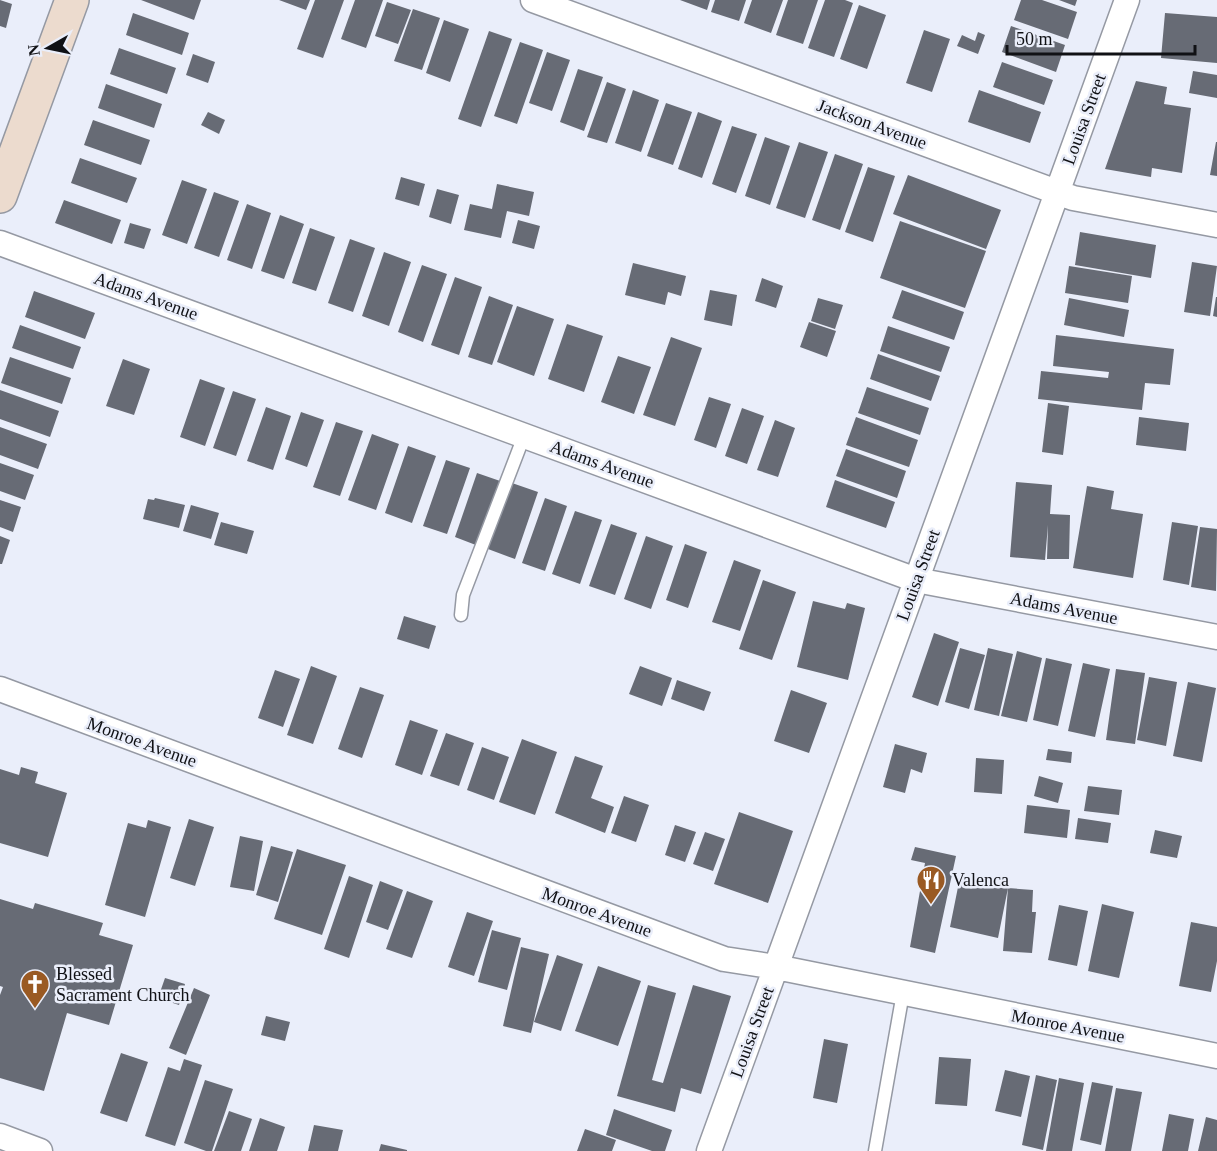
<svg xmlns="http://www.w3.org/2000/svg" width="1217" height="1151" font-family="'Times New Roman',serif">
<rect width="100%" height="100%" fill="#eaeefa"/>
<path fill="#676b75" d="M0,0L12,4L6,28L0,26Z
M141,0H201L194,20Z
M279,0H310L306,10Z
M315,0H344L323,58L297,49Z
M355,0H383L366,48L341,39Z
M680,0H710L707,10Z
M715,0H746L739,21L711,12Z
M752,0H783L771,33L744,23Z
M788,0H818L803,44L776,35Z
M825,0H845L853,3L834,57L808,48Z
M1021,0H1042L1077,12L1068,39L1014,20Z
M1059,0H1077L1075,6Z
M387,2L411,10L398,44L375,36Z
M859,5L886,15L867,69L840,59Z
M413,9L440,18L422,70L394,61Z
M133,13L189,33L182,55L126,35Z
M1165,13L1217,17V63L1161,58Z
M444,20L469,29L450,82L426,73Z
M1011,26L1065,45L1056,72L1002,52Z
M924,30L950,39L932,92L906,83Z
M489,31L512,39L481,127L458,119Z
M978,32L985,35L978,54L957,46L962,35L975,41Z
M520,42L543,50L517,124L494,116Z
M119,48L176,68L167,94L110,74Z
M547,52L570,60L552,111L529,103Z
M193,54L215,62L208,83L186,75Z
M1002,62L1053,80L1044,105L993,87Z
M578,69L603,77L584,131L560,122Z
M1193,71L1217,75V98L1189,93Z
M1136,81L1167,87L1164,104L1191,108L1182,173L1152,168L1151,177L1105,169Z
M607,82L626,89L607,143L587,137Z
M106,84L162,104L154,128L98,108Z
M633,90L659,100L641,152L615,143Z
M979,90L1041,112L1030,143L968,122Z
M666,103L692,112L673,165L647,156Z
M208,112L225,120L219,134L201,125Z
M698,112L722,121L702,178L678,169Z
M93,120L150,140L141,165L84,145Z
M732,126L757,134L736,193L712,184Z
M765,137L790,146L770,205L745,196Z
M799,142L828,152L805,218L776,208Z
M1216,142H1217V176L1210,175Z
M835,154L863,164L840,230L812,220Z
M80,158L137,178L127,203L71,183Z
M868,167L895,176L873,242L845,232Z
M908,175L1001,210L986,249L893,214Z
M401,177L425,184L419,206L395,199Z
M182,180L207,189L187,244L162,235Z
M497,184L534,192L529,216L507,211L501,238L464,230L470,204L492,209Z
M437,189L459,195L451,224L429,217Z
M214,192L239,201L219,257L194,248Z
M64,200L121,220L112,244L55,223Z
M247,204L271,213L252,269L227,260Z
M280,215L304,224L284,279L261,271Z
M518,220L540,226L534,249L512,243Z
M900,221L986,251L965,308L880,278Z
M130,223L151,229L144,249L124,243Z
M310,228L335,237L316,291L292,283Z
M1080,232L1156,245L1151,278L1075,265Z
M350,239L375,248L353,312L328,303Z
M384,252L411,262L389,326L362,316Z
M1192,262L1217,266L1210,316L1184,312Z
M633,263L686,276L681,296L668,292L665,305L625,295Z
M422,265L447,274L423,342L398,332Z
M1069,266L1132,276L1128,303L1065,293Z
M455,277L482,287L459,355L431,345Z
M762,278L783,286L776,308L755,301Z
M710,290L737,295L732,326L704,320Z
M902,290L964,312L954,340L892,318Z
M34,291L95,313L85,339L25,317Z
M489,296L513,305L492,365L468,357Z
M1216,297H1217V317L1213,316Z
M818,298L843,305L835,329L811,321Z
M1069,298L1129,310L1124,337L1064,325Z
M517,306L554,319L534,376L497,362Z
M809,322L836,331L827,357L800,347Z
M567,324L603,336L584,392L548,379Z
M20,325L81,347L73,369L12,348Z
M888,326L950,347L941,372L880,351Z
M1056,335L1174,349L1170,385L1145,383L1142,410L1038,399L1041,371L1108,378L1109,372L1053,366Z
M671,337L702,348L675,426L643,415Z
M878,354L940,376L931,401L870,379Z
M618,356L651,367L634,414L601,402Z
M10,357L71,378L62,404L1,383Z
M123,359L150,369L134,415L106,406Z
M200,379L225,388L205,446L180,437Z
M867,387L929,408L920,435L858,413Z
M0,390L59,411L50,437L0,419Z
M233,391L256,399L236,456L213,448Z
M709,397L731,404L716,448L694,440Z
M1048,403L1069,406L1063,455L1042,452Z
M266,407L291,416L273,470L247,461Z
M742,408L764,416L747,464L725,456Z
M301,412L324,420L307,467L285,459Z
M856,417L918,440L909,467L846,445Z
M1139,417L1189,423L1186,451L1136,445Z
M775,420L795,428L778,477L757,470Z
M336,422L363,431L340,496L313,487Z
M0,427L47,444L38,469L0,455Z
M372,434L399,444L376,510L348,500Z
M408,446L436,456L412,523L385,513Z
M846,449L906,471L897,498L836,476Z
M446,460L470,468L447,534L423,526Z
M0,463L34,475L25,500L0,491Z
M477,473L503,482L481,547L455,537Z
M835,480L895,502L886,528L826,507Z
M1016,482L1052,485L1050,514L1070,515L1069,559H1047L1048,525L1045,560L1010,557Z
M512,483L538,492L515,559L488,549Z
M1087,486L1114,491L1111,509L1143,514L1133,578L1073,568Z
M155,498L185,505L179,528L143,519L148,499L154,500Z
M545,498L567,506L545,571L522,563Z
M0,500L21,507L13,532L0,527Z
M191,505L219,513L211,539L183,531Z
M575,511L602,520L580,584L552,574Z
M221,522L254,531L247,554L214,545Z
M1172,522L1198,526L1189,585L1163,580Z
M611,524L637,533L615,595L589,586Z
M1200,527L1217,529L1216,591L1191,587Z
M0,536L10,540L2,564H0Z
M646,536L673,546L651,609L624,599Z
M685,544L707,552L688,608L666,600Z
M734,560L761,570L740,631L712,622Z
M763,580L796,592L772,660L739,649Z
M813,601L845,609L847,603L865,608L848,680L797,667Z
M404,616L436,626L429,649L397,639Z
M934,633L959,642L938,706L912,697Z
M960,648L985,655L969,709L945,702Z
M988,648L1013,654L999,716L974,710Z
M1017,651L1042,658L1027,722L1001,716Z
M1046,658L1072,664L1058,726L1033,720Z
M1083,663L1110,669L1095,737L1068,731Z
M311,666L337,676L313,744L287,735Z
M640,666L672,678L662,706L629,694Z
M1116,669L1145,673L1135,744L1106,740Z
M275,670L300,679L283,727L258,718Z
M1149,677L1177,682L1166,746L1137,740Z
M677,680L711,692L704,711L671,699Z
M1188,682L1216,688L1202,762L1173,756Z
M360,687L384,695L362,758L338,749Z
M791,690L827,703L809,753L774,741Z
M410,720L438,730L422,775L395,765Z
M446,733L474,743L459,786L430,776Z
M522,739L557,752L535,815L499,802Z
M895,744L927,753L922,773L911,769L905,793L883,787Z
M482,747L509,757L494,800L467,790Z
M1048,749L1072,752L1071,763L1046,760Z
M575,756L603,766L591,798L614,807L605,833L555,813Z
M976,758L1004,760L1002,794L974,792Z
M21,767L38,772L35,783L67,793L48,857L0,843V769L19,775Z
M1039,776L1063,783L1058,803L1034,796Z
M1088,786L1122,790L1119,815L1084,811Z
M624,796L649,805L636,842L611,833Z
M1027,805L1070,810L1067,838L1024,833Z
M739,812L793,831L768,903L714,884Z
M1078,818L1111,823L1108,843L1075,839Z
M189,819L214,827L195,886L170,878Z
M148,820L171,827L145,917L105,905L128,823L146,828Z
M675,825L696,832L685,862L665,855Z
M1155,830L1182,836L1177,858L1150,853Z
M705,832L725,839L713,871L693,864Z
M240,836L263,841L254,891L230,887Z
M271,846L293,852L278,902L256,895Z
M915,847L956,856L935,953L910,947L925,863L911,860Z
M297,849L346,865L322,935L274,919Z
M349,876L373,885L349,958L324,949Z
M960,877L1008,888L998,938L950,927Z
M380,881L403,890L388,930L366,922Z
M1008,888L1033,890L1032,912H1036L1032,953L1003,951Z
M407,891L433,901L412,958L386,949Z
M0,899L33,909L35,903L103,923L99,935L133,945L109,1025L67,1013L44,1091L0,1078V995L3,987L0,986Z
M1102,904L1134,912L1119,978L1088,971Z
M1059,905L1088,911L1077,966L1048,960Z
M467,912L493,921L474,976L448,967Z
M1191,922L1217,927V961L1211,992L1179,986Z
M492,930L521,938L507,990L478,982Z
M521,947L549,954L531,1033L503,1026Z
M557,955L583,964L561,1031L534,1022Z
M598,966L641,981L618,1046L575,1031Z
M165,978L185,984L179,1005L158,998Z
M648,985L676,993L652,1080L663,1083L693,985L731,996L701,1094L681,1088L675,1112L617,1096Z
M194,988L210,995L186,1055L169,1048Z
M266,1016L290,1022L285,1041L261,1035Z
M824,1039L848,1044L837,1103L813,1098Z
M121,1053L148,1062L127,1122L100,1113Z
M939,1057L971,1059L967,1106L935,1104Z
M184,1059L202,1065L175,1146L145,1136L168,1067L180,1071Z
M1005,1070L1030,1076L1021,1117L995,1111Z
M1036,1075L1057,1080L1043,1150L1022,1145Z
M1059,1078L1084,1083L1072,1151H1046Z
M205,1080L233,1089L212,1151H206L184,1143Z
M1092,1082L1113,1086L1101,1145L1080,1140Z
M1116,1088L1142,1092L1131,1151H1105Z
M614,1109L672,1130L665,1151H652L606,1135Z
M229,1111L252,1119L241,1151H214Z
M1169,1114L1194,1119L1188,1151H1162Z
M1206,1117L1217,1120V1151H1198Z
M260,1118L285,1127L277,1151H249Z
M314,1125L343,1130L338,1151H308Z
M585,1129L616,1140L612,1151H577Z
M381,1144L407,1150V1151H379Z"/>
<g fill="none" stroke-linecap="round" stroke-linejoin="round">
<g stroke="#9599a3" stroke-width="15">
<path id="lane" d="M461,615L463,595L524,436
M875,1151L903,993"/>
</g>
<g stroke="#9599a3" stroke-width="27">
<path id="street" d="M533,0L1073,198L1217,225
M0,243L916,580L1217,637
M0,689L724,959L776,967L1217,1056
M0,1136L40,1151
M709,1151L1127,0"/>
</g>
<g stroke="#9599a3" stroke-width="36">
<path id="secondary" d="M0,196L72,0"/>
</g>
<use href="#lane" stroke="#fff" stroke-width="12"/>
<use href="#street" stroke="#fff" stroke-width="24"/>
<use href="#secondary" stroke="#ecdbce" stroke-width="33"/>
</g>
<defs>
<g id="restaurant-pin" transform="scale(1.5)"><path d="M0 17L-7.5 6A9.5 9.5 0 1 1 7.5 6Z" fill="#9a5a23" stroke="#eaeefa"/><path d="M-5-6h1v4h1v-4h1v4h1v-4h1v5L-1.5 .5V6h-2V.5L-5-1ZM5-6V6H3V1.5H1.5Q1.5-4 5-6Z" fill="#fff"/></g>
<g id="church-pin" transform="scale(1.5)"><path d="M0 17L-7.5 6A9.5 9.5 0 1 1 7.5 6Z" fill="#9a5a23" stroke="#eaeefa"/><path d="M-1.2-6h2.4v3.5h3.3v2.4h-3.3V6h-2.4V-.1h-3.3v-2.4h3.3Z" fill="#fff"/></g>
</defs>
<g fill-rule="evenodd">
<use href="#restaurant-pin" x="931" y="880"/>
<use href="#church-pin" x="35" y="984"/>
</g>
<g text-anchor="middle" stroke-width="5" stroke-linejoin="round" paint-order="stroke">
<g font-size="18" fill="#101115" stroke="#eaeefa">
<text transform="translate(1084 119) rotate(-70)" y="6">Louisa Street</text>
<text transform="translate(872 124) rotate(20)" y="6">Jackson Avenue</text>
<text transform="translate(146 296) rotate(20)" y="6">Adams Avenue</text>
<text transform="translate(602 464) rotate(20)" y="6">Adams Avenue</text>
<text transform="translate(918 575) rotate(-70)" y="6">Louisa Street</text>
<text transform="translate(1064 608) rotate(11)" y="6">Adams Avenue</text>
<text transform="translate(142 742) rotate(20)" y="6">Monroe Avenue</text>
<text transform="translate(597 912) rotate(20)" y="6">Monroe Avenue</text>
<text transform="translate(1068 1026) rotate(11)" y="6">Monroe Avenue</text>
<text transform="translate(752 1032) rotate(-70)" y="6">Louisa Street</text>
</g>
<g font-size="18" fill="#101115" stroke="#eaeefa" text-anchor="start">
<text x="952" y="886">Valenca</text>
<text x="56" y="980">Blessed<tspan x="56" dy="21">Sacrament Church</tspan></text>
</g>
</g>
<g transform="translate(48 48) rotate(261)" stroke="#eaeefa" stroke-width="4.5" paint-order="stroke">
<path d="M0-4.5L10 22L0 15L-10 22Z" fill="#101115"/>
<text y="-9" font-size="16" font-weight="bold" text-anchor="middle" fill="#101115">N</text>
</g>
<path d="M1007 45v9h188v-9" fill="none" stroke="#101115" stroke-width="3"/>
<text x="1016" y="45" font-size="18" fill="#101115" stroke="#eaeefa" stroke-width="4.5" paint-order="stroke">50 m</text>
</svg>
